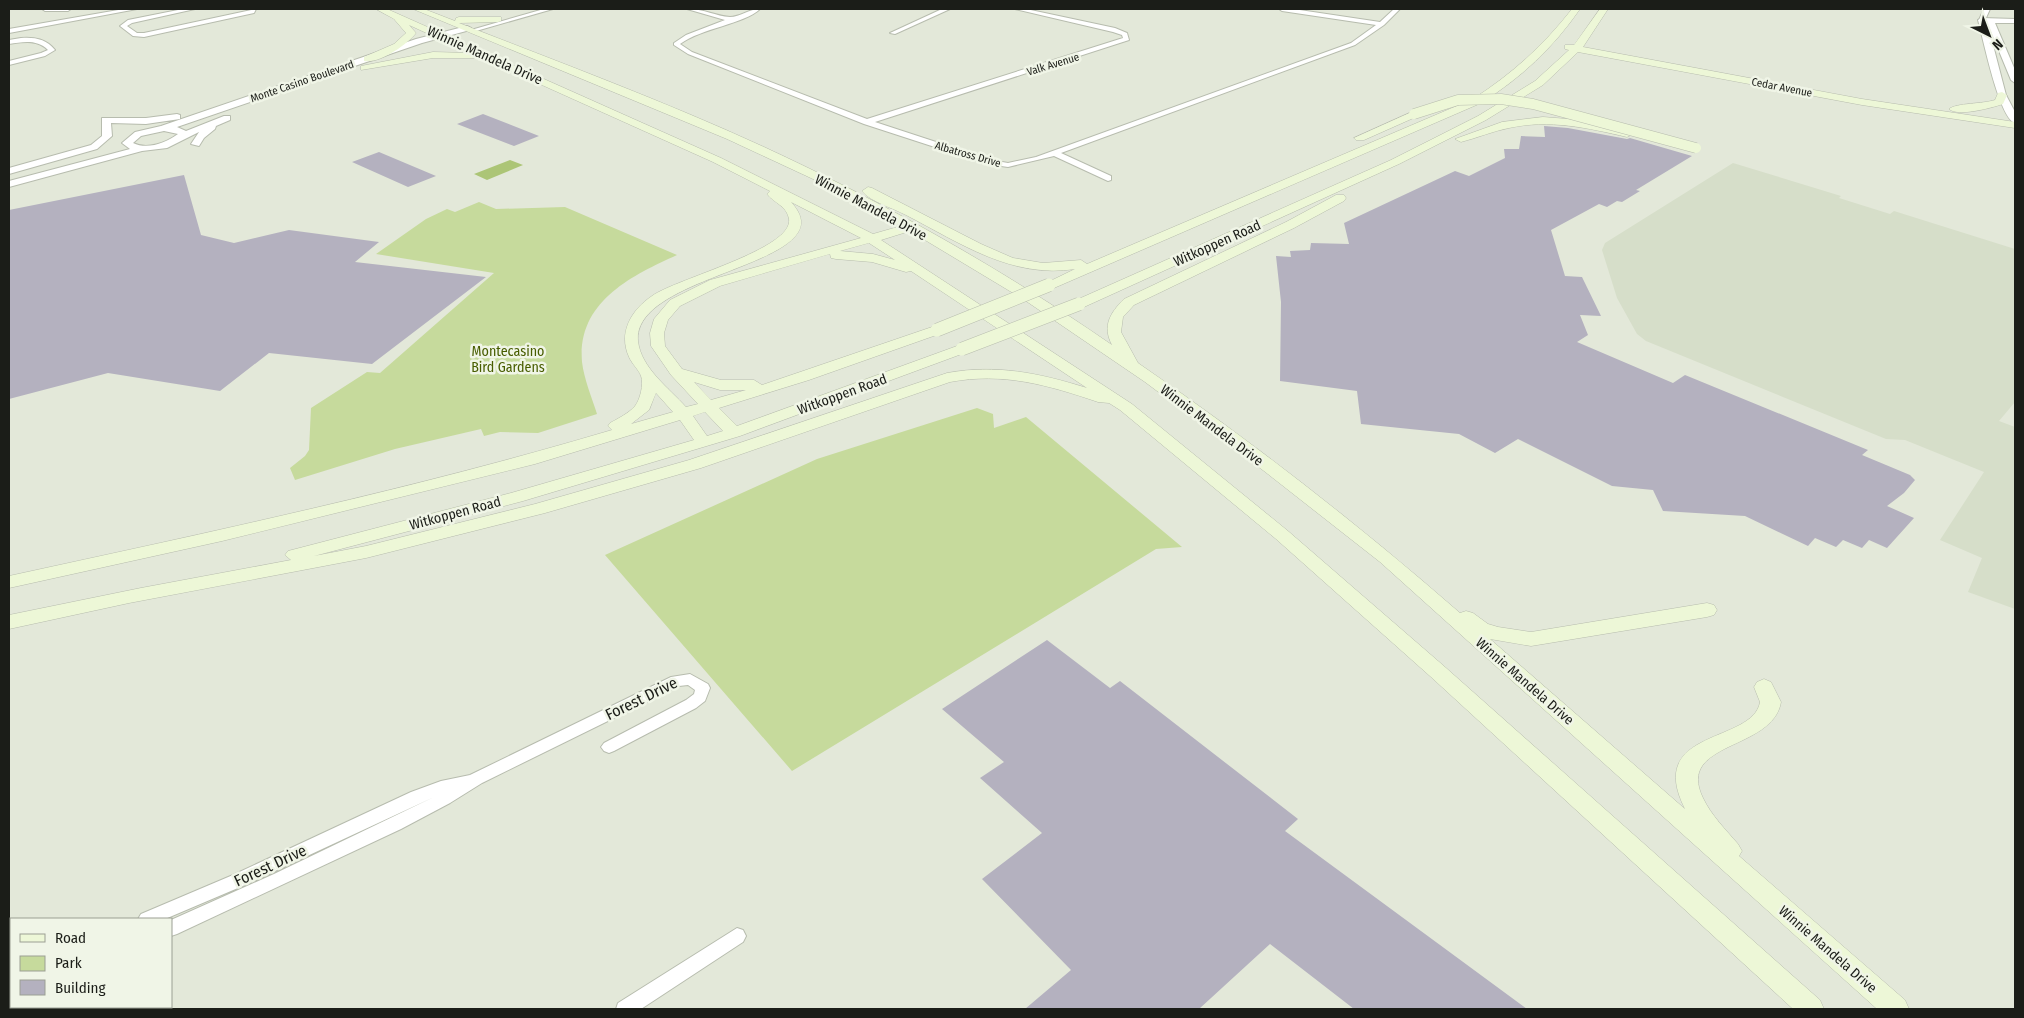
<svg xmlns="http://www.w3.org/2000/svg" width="2024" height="1018" font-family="'Fira Sans Condensed',sans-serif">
<rect width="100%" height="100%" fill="#e3e8d9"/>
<path fill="#d6dec9" d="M1733,163L1841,196L1839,198L1890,214L1894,211L2015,249V402L1999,421L2015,427V609L1968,592L1982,558L1940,540L1984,472L1905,440L1886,439L1646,341L1637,334L1617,298L1602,250L1605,243Z"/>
<path fill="#c6da9c" d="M479,202L496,209L565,207L677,255C631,276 577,302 582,362C584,379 592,398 597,414L538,433L500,432L484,436L481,429L395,449L295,480L290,468L305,456L309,450L311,408L367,372L380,373L494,273L376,254L426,219L447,209L455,212Z
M977,408L993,414L994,428L1026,417L1182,547L1156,549L792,771L605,555L817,459Z"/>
<path fill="#acc576" d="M510,160L523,165L487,180L474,174Z"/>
<path fill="#b4b1bf" d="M483,114L539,136L514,146L457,124Z
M1544,126L1568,128L1627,139L1630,138L1692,156L1636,190L1640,191L1622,202L1617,201L1607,207L1599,204L1551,230L1565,276L1582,277L1601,316L1580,315L1588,335L1577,342L1673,383L1685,375L1868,450L1862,455L1910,475L1915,480L1904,493L1887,506L1914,518L1887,548L1869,540L1862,548L1843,540L1836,547L1815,538L1808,546L1745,516L1663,511L1653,490L1612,486L1518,439L1495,453L1459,434L1361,424L1357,391L1280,381L1281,302L1276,256L1291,257L1290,251L1310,250L1311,243L1349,244L1344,223L1455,171L1469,176L1505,158L1504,149H1519L1521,136L1545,137Z
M379,152L436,176L408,187L352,162Z
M184,175L201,235L234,243L289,230L379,242L355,262L486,277L372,364L269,353L220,391L108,373L9,399V210Z
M1047,640L1110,688L1120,681L1298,819L1285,831L1527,1009H1354L1270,944L1199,1009H1025L1071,970L982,879L1042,833L980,778L1004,762L942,709Z"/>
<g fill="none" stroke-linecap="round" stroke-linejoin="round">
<g stroke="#b7bcae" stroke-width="2">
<path id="minor" d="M42,9H71L68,11H45Z
M124,9H137L9,33V29Z
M183,9H195L132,23L127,26L137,33H144L256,9L254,13L144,37L133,36L120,26L128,20Z
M544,9H553L476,31L471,30Z
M687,9C702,8 715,16 730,17C740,17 749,9 760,9C744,24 702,28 680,44L692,52L867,119L1123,38L1122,35L1113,32L1015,9H1026L1115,28L1127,33L1129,40L875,122L991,160L1008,163L1036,157L1351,43L1376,25L1282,11L1279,9H1293L1380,22L1394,9H1400L1384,25L1355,45L1061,153L1111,176V180L1108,181L1054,156L1008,167L987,164L864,124L688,54L674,45V43L686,35L725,20Z
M942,9H950L895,34L890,33Z
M1984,9H1990L1985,20L1982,22L1979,20Z
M21,38C35,37 46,39 55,50L45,56L9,65V61L41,53L48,50C37,39 23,42 9,44V40Z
M690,674L708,684L710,688L705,701L696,708L614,751L609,753L604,751L601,747L604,743L686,700L694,694L695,690L688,685L679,686L482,783L450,803L401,829L177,934L171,936V920L274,874L434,797L245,885L165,919H138L141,914L233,875L411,792L441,781L470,775L671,677Z
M737,928L743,930L746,936L743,942L641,1009H616L618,1003Z
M11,967V983L9,984V968Z
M11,988V1006L9,1007V989Z"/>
</g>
<g stroke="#b7bcae" stroke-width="2">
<path id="tertiary" d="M1982,18L2015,19V23H1995L2015,70V83L2011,80L1987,22L2006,95L2015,112V123C1999,118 1983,38 1978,20Z
M467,26L471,28L470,30L422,43L177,127L186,131L224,116H230V120L216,126L215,129L204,138L199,146L191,144L199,132L167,148L142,151L9,187V181L130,149L122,143L135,132L161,126L416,39ZM164,131L178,134C166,143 147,150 133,143L141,136Z
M177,114L180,115V119L146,124L111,123L112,136L97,149L9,174V168L91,145L102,136V118H146Z"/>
</g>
<g stroke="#b7bcae" stroke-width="1">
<path id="secondary" d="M376,9H387L721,158L873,234L901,226L813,179L727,139L413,9H424L455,21L456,18L459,17H501V21L498,22L459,23C561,63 664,101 764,147C885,203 1002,269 1112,345C1102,326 1110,313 1124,299L1286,222L1336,195H1344L1346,198L1344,201L1294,228L1134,305L1123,317L1121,332L1138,363C1250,440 1358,524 1460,613L1466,611L1473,613L1488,624L1498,627L1531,632L1707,603L1714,605L1717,610L1714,615L1707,617L1531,646L1490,639L1685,809C1644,728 1753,744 1760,702L1754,687L1757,682L1764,679L1771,682L1781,702C1773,751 1675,741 1703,798C1711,815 1726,830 1738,844L1742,851L1739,856L1905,1000L1909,1009H1877L1380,562L1264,471L1145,382L1023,299L910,231L881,240L1132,404L1288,531L1445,667L1820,1000L1824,1009H1793L1431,677L1276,539L1120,410L1109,403L1098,402C1048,385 1003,372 950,382L701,468L545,513L366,558L129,603L9,629V615L141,588L291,560L285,555L288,551L511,493L694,440L680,420L535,464L222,541L9,588V576C211,532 414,489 612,430L608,426L610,423C619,418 629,413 635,406C640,400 644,384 641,376C639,370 632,364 629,357C618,333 631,310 652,296C675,279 794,249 789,219C787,206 774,203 767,194L770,191L713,162L482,58H433L361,70V66L433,52L470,53L409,25L416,33C407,45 379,64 364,61V57L394,44L406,33L394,19ZM791,202L861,238L710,280L670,300L654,319L650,333L651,346L671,375L698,404L686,407C669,388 641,368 638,341C632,272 850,265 791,202ZM869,243L895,260L873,254L840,251ZM830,254L831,258L836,259L872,262L906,272L911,271L1087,388C1039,373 996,364 947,373L689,460L535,504L366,546L314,556L523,501L740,436L967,352L969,349L967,346H957L737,426L719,408L809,380L942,333L944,330L937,326L932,327L762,385L754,380H721L682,369L665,346L664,333L668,320L680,306L720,286ZM694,382L720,390H746L711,400ZM656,393L673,412L631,424L649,410ZM705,412L723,431L707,436L693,416Z
M1572,9H1580C1553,48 1521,78 1481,103L1054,288L1049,289L1042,285L1075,269C1012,279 960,243 906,215C893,208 871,202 862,191L868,187L872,188L981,244L1013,258L1043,263L1081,260L1087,264L1473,99C1512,74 1544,45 1572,9Z
M1600,9H1608L1583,47L1862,99L2015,122V128L1862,105L1578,52L1543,85L1486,120L1399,164L1084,307H1074L1072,304L1074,301L1391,160L1478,116L1535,81L1569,50L1565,49V45H1574Z
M2002,92L2007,95L2003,104C1991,108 1958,117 1949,109C1956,103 1983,104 1995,100L1998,93Z
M1414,111L1419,114L1418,116L1364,140H1356L1354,138Z
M1543,117L1581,120L1631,132L1633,134L1627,137C1588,128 1549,119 1509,128C1493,131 1477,138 1461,142L1455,139L1502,122Z"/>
</g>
<use href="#minor" fill="#fff" fill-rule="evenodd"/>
<use href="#tertiary" fill="#fff" fill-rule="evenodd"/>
<use href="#secondary" fill="#edf7d7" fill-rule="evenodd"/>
<g stroke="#b7bcae" stroke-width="11" stroke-linecap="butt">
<path id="secondary-bridge-far1" d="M1414,114L1458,100L1501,99L1533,104L1696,148"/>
</g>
<g stroke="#b7bcae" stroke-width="14" stroke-linecap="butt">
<path id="secondary-bridge" d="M937,330L1049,285
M962,349L1079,304"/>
</g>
<use href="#secondary-bridge-far1" stroke="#edf7d7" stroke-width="10"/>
<use href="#secondary-bridge" stroke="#edf7d7" stroke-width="13"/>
</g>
<g text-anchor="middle" stroke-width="5" stroke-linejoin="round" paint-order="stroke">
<g font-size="11" fill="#1b1d18" stroke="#f0f5e7">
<text transform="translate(1053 64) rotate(-17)" y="4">Valk Avenue</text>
<text transform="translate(302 81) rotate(-19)" y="4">Monte Casino Boulevard</text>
<text transform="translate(1782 87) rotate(11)" y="4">Cedar Avenue</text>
<text transform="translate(968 154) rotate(16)" y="4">Albatross Drive</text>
</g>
<g font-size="14" fill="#1b1d18" stroke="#f0f5e7">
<text transform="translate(485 55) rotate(24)" y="5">Winnie Mandela Drive</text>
<text transform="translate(871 207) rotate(28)" y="5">Winnie Mandela Drive</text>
<text transform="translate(1217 243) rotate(-24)" y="5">Witkoppen Road</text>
<text transform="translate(842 394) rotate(-20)" y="5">Witkoppen Road</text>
<text transform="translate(1212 425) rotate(37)" y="5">Winnie Mandela Drive</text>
<text transform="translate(455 513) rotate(-15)" y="5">Witkoppen Road</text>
<text transform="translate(1525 681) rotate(41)" y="5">Winnie Mandela Drive</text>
<text transform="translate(1828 949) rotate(41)" y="5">Winnie Mandela Drive</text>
</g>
<g font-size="14" fill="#485d00" stroke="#f0f5e7">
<text x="508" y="356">Montecasino<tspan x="508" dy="16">Bird Gardens</tspan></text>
</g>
<g font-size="16" fill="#1b1d18" stroke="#f0f5e7">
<text transform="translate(641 698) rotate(-26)" y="6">Forest Drive</text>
<text transform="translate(270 865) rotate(-25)" y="6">Forest Drive</text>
</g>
</g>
<rect width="2024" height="1018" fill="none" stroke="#1b1d18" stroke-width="20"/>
<rect x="10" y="918" width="162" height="90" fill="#f0f5e7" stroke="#9b9f94"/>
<rect x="20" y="934" width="25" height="8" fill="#edf7d7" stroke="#9b9f94"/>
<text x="55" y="943" font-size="15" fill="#1b1d18">Road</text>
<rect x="20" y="956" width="25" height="15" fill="#c6da9c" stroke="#9b9f94"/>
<text x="55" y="968" font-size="15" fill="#1b1d18">Park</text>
<rect x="20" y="980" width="25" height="15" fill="#b4b1bf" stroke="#9b9f94"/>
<text x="55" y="993" font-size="15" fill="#1b1d18">Building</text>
<g transform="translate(1989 35) rotate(138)" stroke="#f0f5e7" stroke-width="4" paint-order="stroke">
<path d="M0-4L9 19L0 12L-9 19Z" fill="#1b1d18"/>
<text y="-8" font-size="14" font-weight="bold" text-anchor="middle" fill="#1b1d18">N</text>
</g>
</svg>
